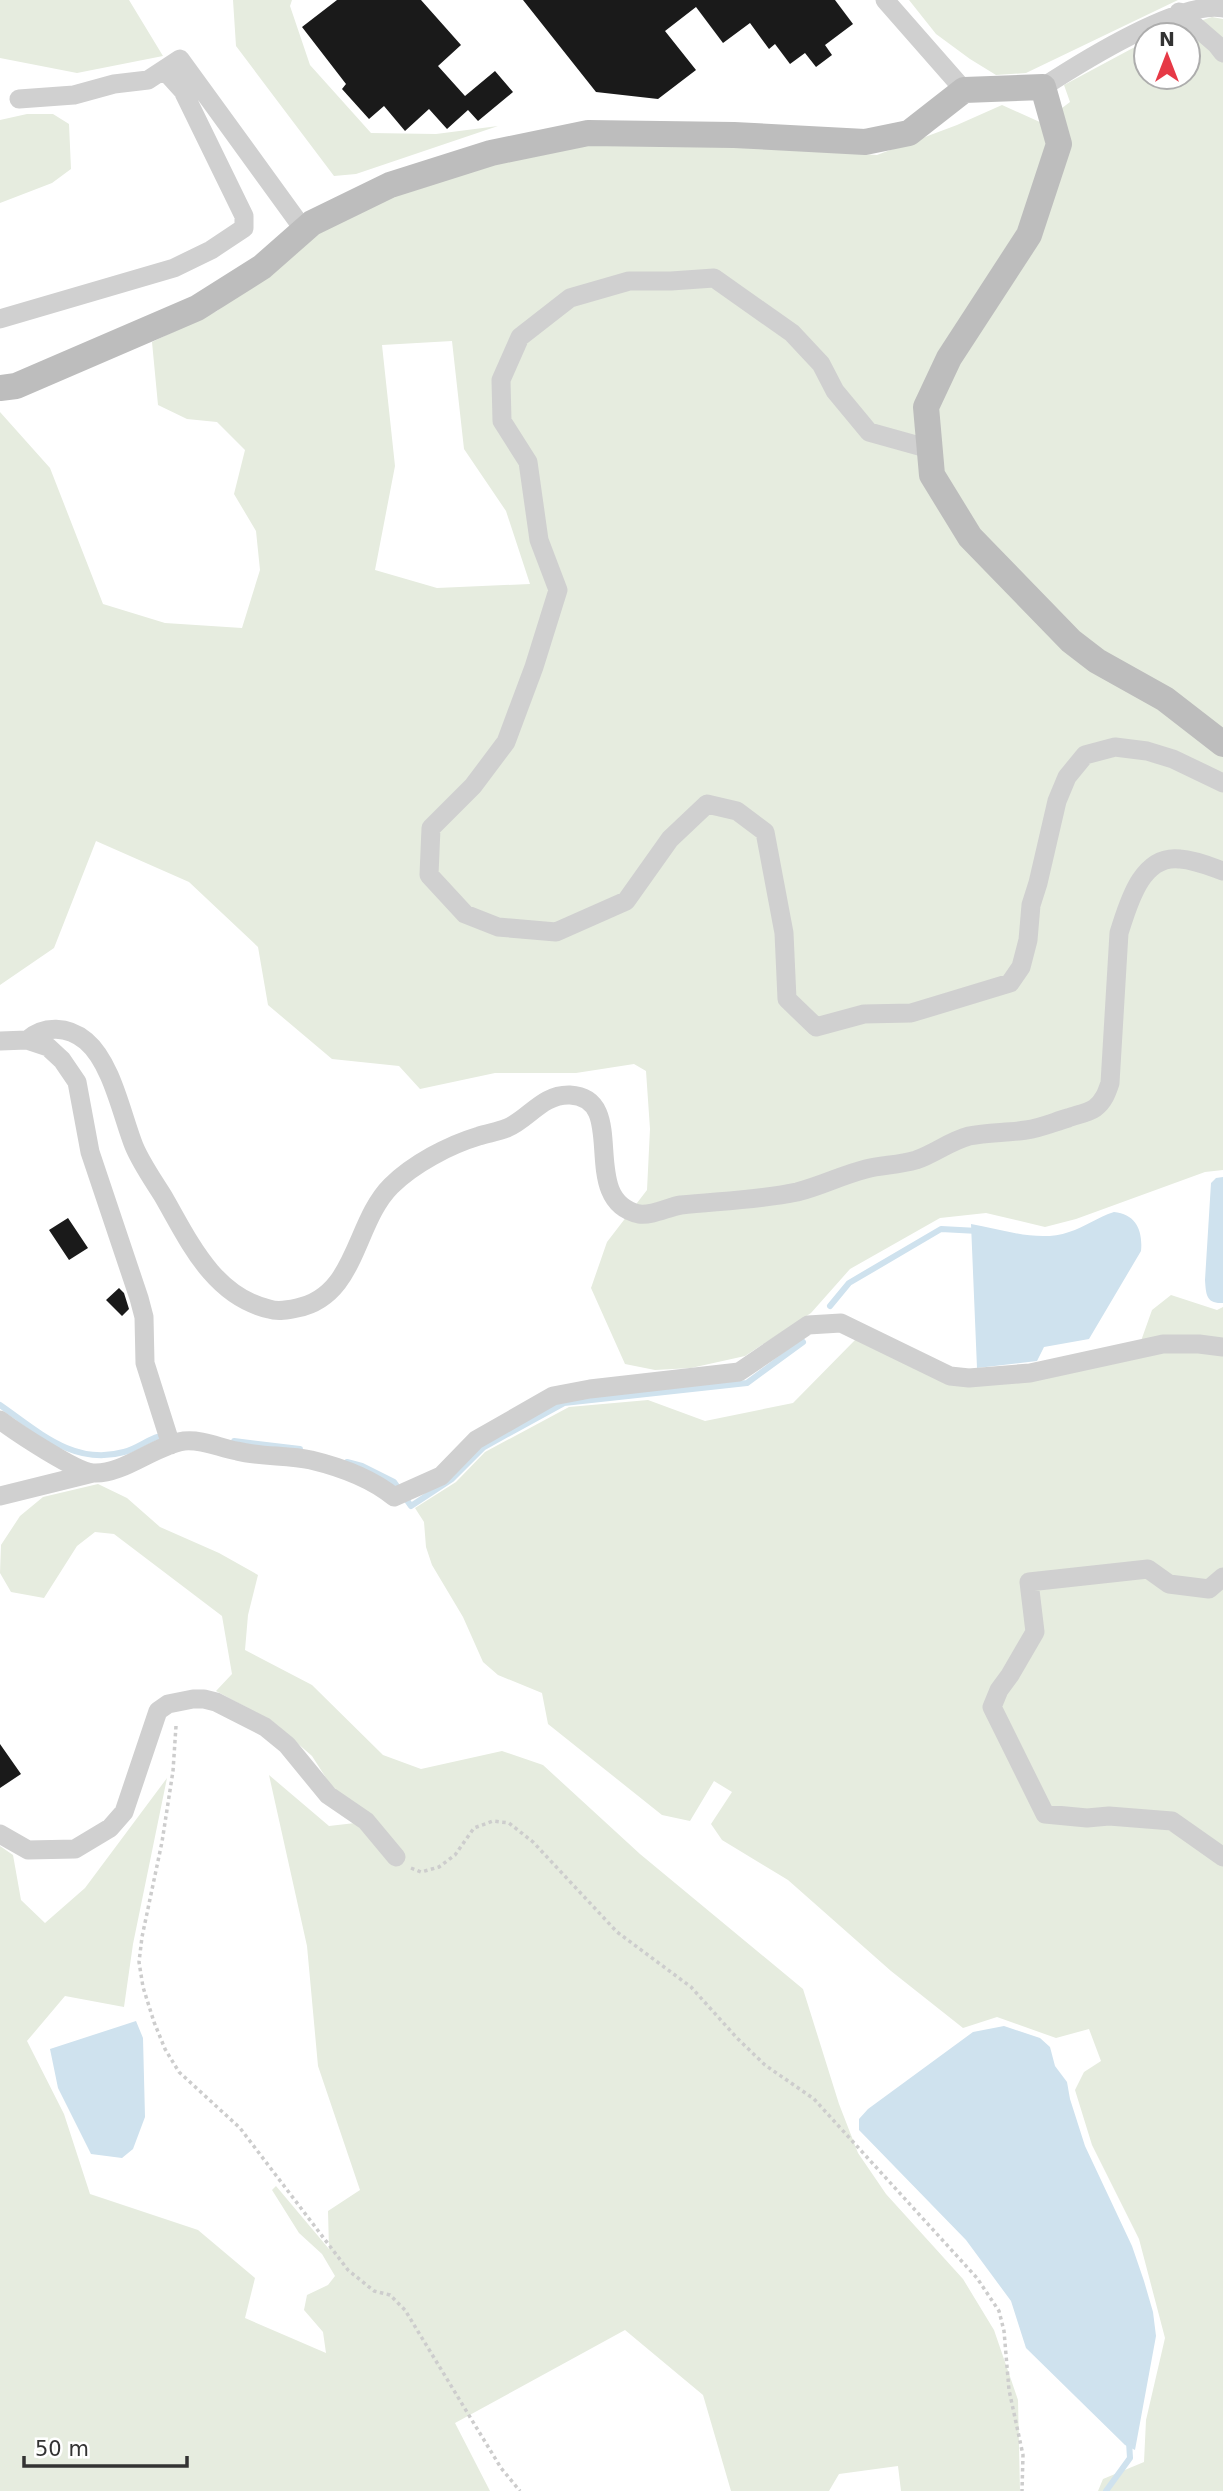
<svg xmlns="http://www.w3.org/2000/svg" width="1223" height="2491" font-family="'DejaVu Sans',sans-serif">
<rect width="100%" height="100%" fill="#fff"/>
<path fill="#e6ecdf" fill-rule="evenodd" d="M0,0H129L163,56L77,73L0,58Z
M233,0H292L290,6L310,65L371,133L436,134L498,126L356,174L334,176L236,46Z
M909,0H1178L1026,73L996,75L970,59L936,34Z
M1212,17L1223,19V1170L1205,1172L1076,1219L1045,1227L986,1213L940,1218L850,1269L811,1313L745,1356L691,1368L655,1370L625,1364L591,1288L607,1242L647,1190L650,1129L646,1071L634,1064L576,1073H495L420,1089L399,1066L332,1059L268,1005L258,947L189,882L96,841L54,948L0,985V412L50,468L103,604L165,623L242,628L260,570L256,531L234,494L245,450L217,422L187,419L158,405L152,342L217,311L312,235L406,191L492,163L581,145H723L877,155L957,125L1002,105L1042,123L1070,102L1064,85L1146,41V77H1188V35H1156ZM452,341L464,449L506,511L530,584L437,588L375,570L395,466L382,345Z
M27,114H53L69,124L71,169L52,183L0,203V120Z
M1171,1295L1217,1310L1223,1307V2491H1098L1103,2479L1144,2462L1146,2420L1165,2338L1139,2239L1092,2145L1075,2090L1084,2072L1101,2061L1089,2029L1056,2038L997,2017L963,2028L891,1971L788,1880L722,1840L711,1824L732,1792L714,1781L690,1821L662,1815L548,1724L542,1693L498,1675L483,1662L463,1617L432,1565L426,1547L424,1522L415,1508L456,1482L485,1452L569,1407L648,1400L705,1421L793,1403L856,1339L948,1383L1136,1355L1152,1310Z
M98,1484L127,1498L160,1527L219,1553L258,1575L248,1615L245,1650L312,1685L383,1755L421,1769L502,1751L543,1765L640,1854L803,1989L839,2104L858,2153L886,2194L963,2279L994,2330L1018,2400L1020,2491H901L898,2466L839,2474L829,2491H731L703,2395L625,2330L455,2423L490,2491H0V1846L13,1855L21,1900L45,1923L85,1888L167,1778L133,1944L124,2007L65,1996L27,2041L64,2114L90,2194L198,2230L255,2278L245,2318L326,2353L323,2332L304,2310L307,2295L328,2285L335,2276L322,2254L299,2233L272,2190L276,2186L329,2249L328,2211L360,2190L318,2066L307,1946L269,1775L329,1826L355,1823L312,1756L272,1721L216,1691L232,1674L222,1616L114,1534L95,1532L77,1546L44,1598L11,1592L0,1573L1,1545L20,1516L43,1497Z"/>
<path fill="#cfe2ee" d="M1223,1177V1303C1206,1304 1206,1294 1205,1280L1211,1183L1216,1178Z
M1114,1212C1136,1214 1143,1231 1141,1251L1089,1339L1044,1347L1037,1361L977,1368L971,1224C1002,1229 1038,1243 1069,1232C1085,1227 1098,1217 1114,1212Z
M136,2021L143,2038L145,2117L133,2149L122,2158L91,2154L58,2088L50,2049Z
M1004,2026L1040,2038L1050,2047L1055,2066L1067,2082L1070,2099L1085,2146L1132,2246L1144,2281L1153,2312L1156,2336L1135,2450L1125,2445L1026,2348L1011,2301L966,2240L859,2130V2119L868,2109L973,2032Z"/>
<g fill="none" stroke-linecap="round" stroke-linejoin="round">
<path stroke="#cfe2ee" stroke-width="6" d="M830,1306L849,1283L941,1229L978,1231
M0,1405C39,1432 74,1466 124,1452C139,1448 150,1437 165,1435
M234,1441L300,1449
M347,1462L362,1466L394,1482L411,1506L452,1479L484,1447L564,1403L747,1383L803,1342
M1106,2491L1130,2458L1129,2442"/>
</g>
<path fill="#1a1a1a" d="M337,0H421L461,45L438,66L465,96L495,71L513,92L478,121L468,110L447,129L429,109L405,131L384,106L369,119L342,89L346,84L302,27Z
M523,0H835L853,24L825,45L832,55L816,67L805,53L790,64L775,44L769,49L750,23L723,43L696,7L665,31L696,70L658,99L596,92Z
M68,1218L88,1248L69,1260L49,1230Z
M119,1288L124,1293L129,1309L122,1316L106,1300Z
M0,1744L21,1774L0,1788Z"/>
<g fill="none" stroke-linecap="round" stroke-linejoin="round">
<path stroke="#cdcdcd" stroke-width="3.5" stroke-dasharray="3.5 3.5" stroke-linecap="butt" d="M176,1726L173,1771L162,1842L142,1937L139,1962L143,1987L154,2022L165,2049L179,2072L240,2128L348,2270L374,2291L390,2295L405,2310L501,2468L520,2491
M411,1868L421,1872L439,1867L455,1855L474,1828L493,1821L509,1823L533,1842L617,1932L691,1987L737,2038L765,2065L814,2099L977,2278L999,2311L1004,2331L1009,2390L1023,2455L1022,2491"/>
<path stroke="#d0d0d0" stroke-width="19" d="M885,0L964,90
M1179,12L1216,44L1223,53
M1043,87C1080,63 1180,0 1223,8
M19,99L74,95L114,84L148,80L180,59L304,230
M0,319L174,268L211,250L244,228V216L183,91L164,70
M930,449L869,432L835,391L821,364L792,333L714,278L671,281H629L570,298L520,337L501,380L502,421L528,462L539,540L558,590L534,667L506,742L473,786L431,828L429,875L465,914L498,927L556,932L626,901L670,839L707,804L737,811L765,832L784,933L787,999L816,1027L864,1014L911,1013L1010,983L1021,967L1028,940L1031,905L1038,883L1057,801L1067,777L1085,755L1115,747L1147,751L1173,759L1223,783
M27,1040C44,1025 68,1026 86,1041C112,1063 122,1116 134,1146C141,1163 153,1180 163,1196C189,1241 213,1296 269,1309C278,1312 288,1310 297,1308C357,1296 354,1223 391,1186C413,1164 449,1145 479,1136C488,1133 498,1132 507,1128C529,1119 542,1094 570,1095C631,1098 576,1200 639,1214C652,1216 668,1207 681,1205C719,1201 759,1200 797,1192C821,1186 842,1175 866,1169C882,1165 899,1165 916,1160C934,1154 950,1141 969,1136C987,1132 1007,1133 1026,1130C1041,1128 1054,1122 1068,1118C1076,1115 1088,1113 1095,1108C1104,1101 1107,1092 1110,1083L1119,933C1128,905 1141,854 1180,859C1195,860 1209,866 1223,871
M0,1041L27,1040L48,1047L62,1060L77,1082L90,1152L139,1298L144,1317L145,1363L171,1445
M0,1420C16,1432 76,1472 93,1473C123,1475 155,1445 184,1441C202,1439 220,1448 237,1451C261,1457 287,1455 311,1460C340,1467 371,1478 394,1497L441,1476L476,1440L553,1396L590,1389L739,1372L808,1325L841,1323L950,1376L969,1378L1030,1373L1163,1344H1199L1223,1347
M0,1496L93,1473
M1223,1577L1209,1589L1169,1584L1148,1569L1029,1582L1035,1632L1010,1675L999,1690L992,1707L1045,1814L1087,1818L1109,1816L1172,1821L1223,1857
M0,1834L28,1850L75,1849L110,1828L124,1812L158,1711L168,1704L193,1699H204L216,1702L265,1727L287,1745L328,1795L366,1821L396,1857"/>
<path stroke="#bdbdbd" stroke-width="26" d="M0,388L16,386L197,308L262,267L312,223L390,185L491,153L588,133L734,135L865,142L909,133L964,90L1043,87L1059,144L1029,235L949,358L926,407L932,475L970,537L1071,641L1097,661L1165,699L1223,744"/>
</g>
<g transform="translate(1167 56)"><circle r="33" fill="#ffffff" stroke="#adadad" stroke-width="2"/>
<path d="M0-5L12 26L0 18L-12 26Z" fill="#e63946"/>
<text y="-10" font-size="19" font-weight="bold" text-anchor="middle" fill="#333333">N</text>
</g>
<path d="M24 2456v10h163v-10" fill="none" stroke="#333333" stroke-width="3.5"/>
<text x="35" y="2456" font-size="21" fill="#333333" stroke="#ffffff" stroke-width="5" paint-order="stroke">50 m</text>
</svg>
